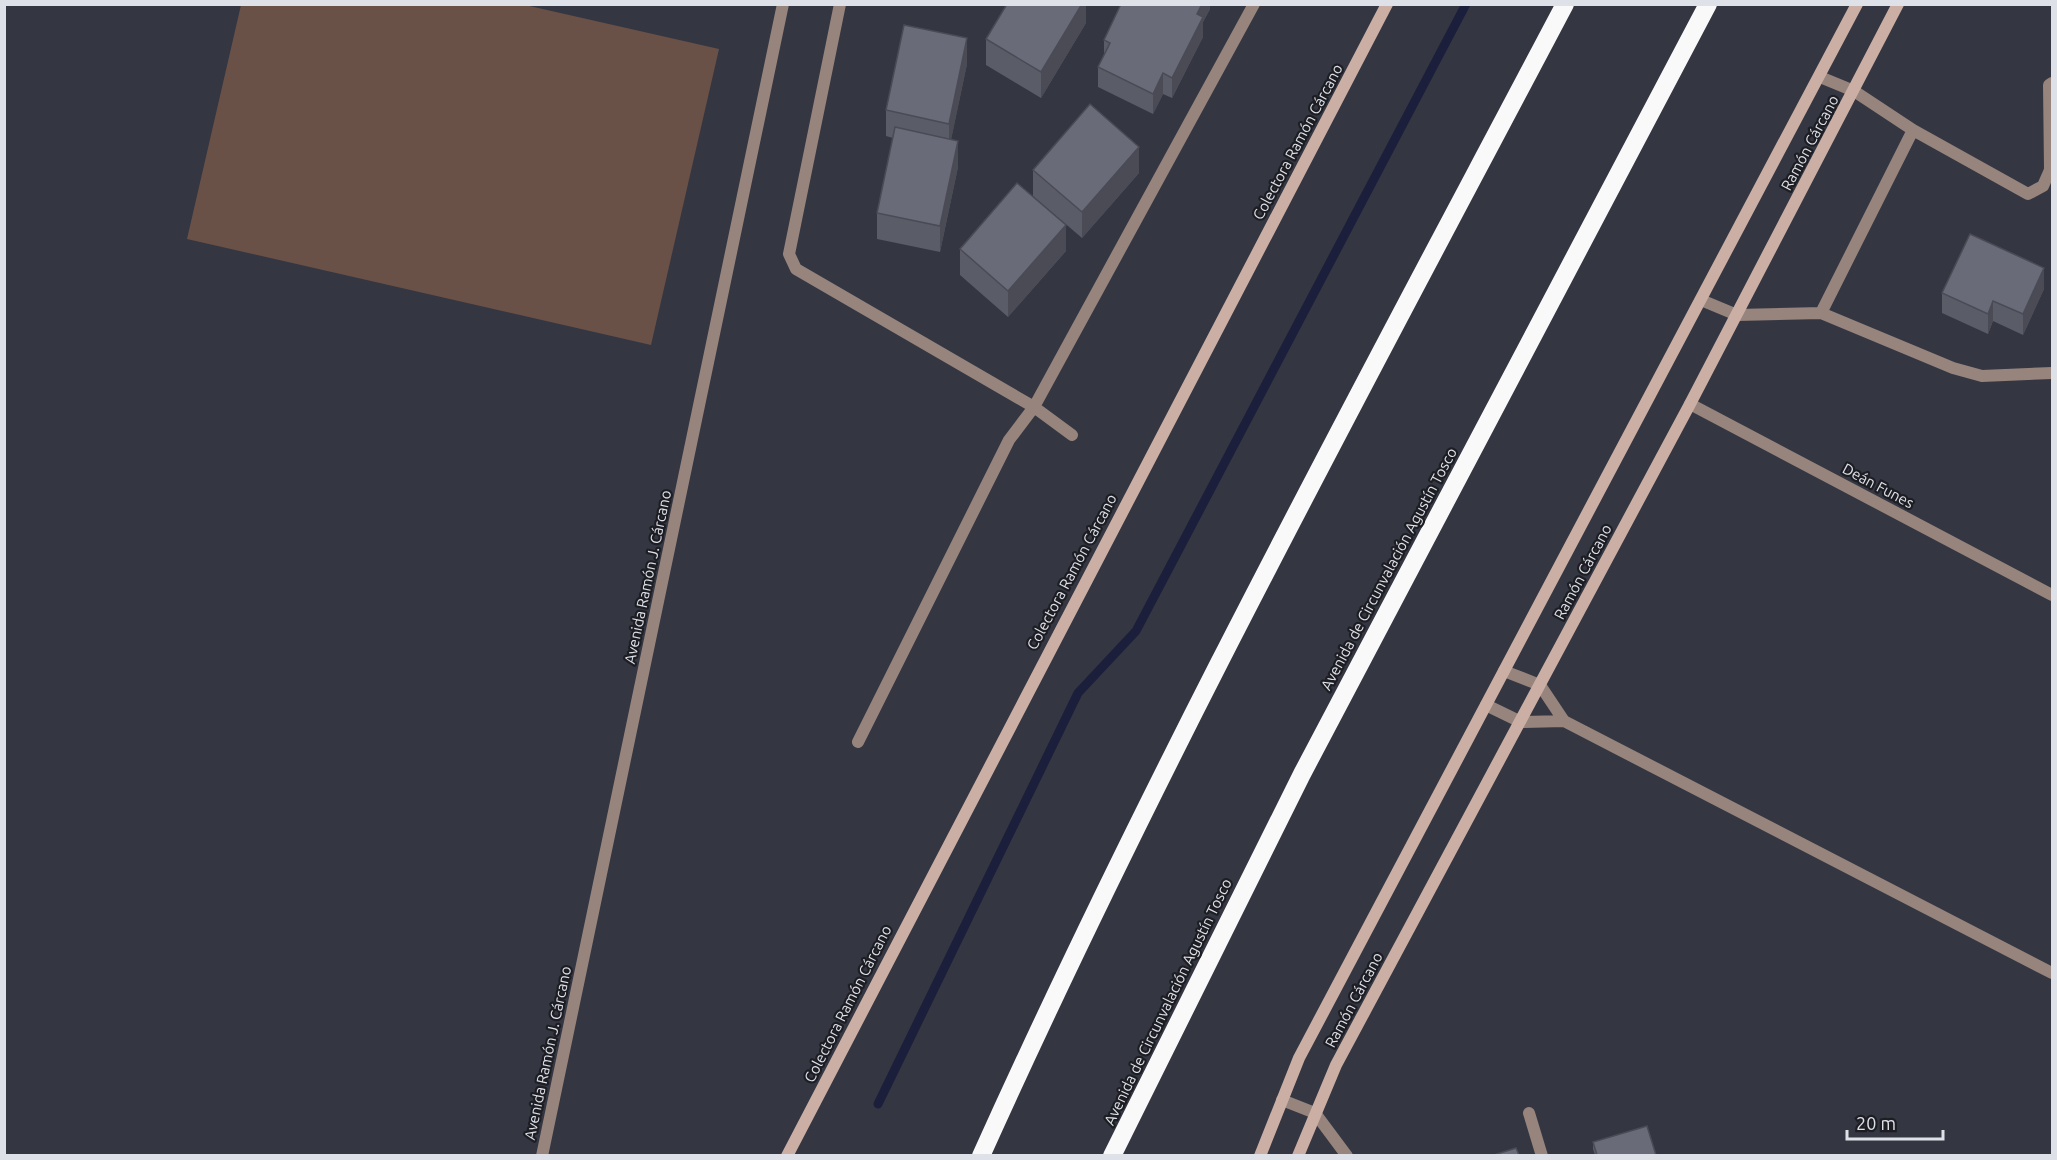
<svg xmlns="http://www.w3.org/2000/svg" width="2057" height="1160" font-family="Ubuntu,sans-serif">
<rect width="100%" height="100%" fill="#343642"/>
<path fill="#6a5147" d="M241,5H525L719,49L651,345L187,239Z"/>
<g fill="none" stroke-linecap="round" stroke-linejoin="round">
<path stroke="#1c1f3b" stroke-width="9" d="M878,1104L1078,693L1136,631L1466,4"/>
<path stroke="#96847d" stroke-width="12" d="M1820,77L1854,91L1913,130L2028,194L2043,186L2050,170L2049,85L2052,83
M1701,300L1737,315L1821,313L1953,368L1982,376L2052,373
M1821,313L1913,130
M1504,671L1540,685L1564,721
M1486,705L1521,722L1564,721L2052,973"/>
<path stroke="#96847d" stroke-width="12" d="M840,4L789,254L796,269L1034,407L1072,435
M1690,404L2052,595
M858,742L1009,440L1034,407L1254,4
M1282,1100L1315,1113L1347,1156
M1529,1113L1542,1156
M542,1156L783,4"/>
<path stroke="#cbafa4" stroke-width="12" d="M787,1156L1387,4
M1260,1156L1299,1058L1857,4
M1298,1156L1336,1065L1690,404L1898,4"/>
<path stroke="#f9f9f9" stroke-width="18" d="M981,1156C1158,763 1364,385 1565,4
M1112,1156L1302,774L1708,4"/>
</g>
<path fill="#5a5c68" d="M1086,4V23L1041,98L986,65V39Z
M1210,4V9L1203,22V37L1172,98L1163,94L1153,114L1098,87V67L1104,55V40Z
M967,64L951,139L958,167L940,252L877,239V213L893,138L886,136V110Z
M1033,170L1139,173L1082,238L1033,196Z
M960,249L1066,251L1008,317L960,275Z
M2044,289L2023,335L1993,321L1988,334L1942,313V293Z
M1593,1142L1656,1155H1595L1593,1149Z"/>
<path fill="#4a4b55" d="M1082,4H1086V23L1041,98V72Z
M1202,4H1210V9L1203,22V37L1172,98V78L1197,14Z
M967,38V64L949,150V124Z
M1163,73V94L1153,114V94Z
M958,141V167L940,252V226Z
M1139,147V173L1082,238V212Z
M1066,225V251L1008,317V291Z
M2044,268V289L2023,335V314Z
M1993,301V321L1988,334V314Z"/>
<path fill="#696b79" stroke="#4a4b55" stroke-width="1.5" d="M1007,4H1082L1041,72L986,39Z
M1121,4H1202L1197,14L1203,17L1172,78L1163,73L1153,94L1098,67L1110,43L1104,40Z
M904,25L967,38L949,124L886,110Z
M1090,104L1139,147L1082,212L1033,170Z
M895,127L958,141L940,226L877,213Z
M1017,183L1066,225L1008,291L960,249Z
M1970,234L2044,268L2023,314L1993,301L1988,314L1942,293Z
M1647,1126L1656,1155H1597L1593,1142Z
M1516,1148L1519,1155H1494Z"/>
<g text-anchor="middle" stroke-width="4.5" stroke-linejoin="round" paint-order="stroke">
<g font-size="15" fill="#dfe1e9" stroke="#1d1e24">
<text transform="translate(1298 142) rotate(-62)" y="5">Colectora Ramón Cárcano</text>
<text transform="translate(1810 143) rotate(-62)" y="5">Ramón Cárcano</text>
<text transform="translate(1878 486) rotate(28)" y="5">Deán Funes</text>
<text transform="translate(1389 569) rotate(-62)" y="5">Avenida de Circunvalación Agustín Tosco</text>
<text transform="translate(1072 572) rotate(-62)" y="5">Colectora Ramón Cárcano</text>
<text transform="translate(1583 572) rotate(-62)" y="5">Ramón Cárcano</text>
<text transform="translate(648 577) rotate(-78)" y="5">Avenida Ramón J. Cárcano</text>
<text transform="translate(1354 1000) rotate(-62)" y="5">Ramón Cárcano</text>
<text transform="translate(1168 1002) rotate(-64)" y="5">Avenida de Circunvalación Agustín Tosco</text>
<text transform="translate(848 1004) rotate(-63)" y="5">Colectora Ramón Cárcano</text>
<text transform="translate(548 1053) rotate(-78)" y="5">Avenida Ramón J. Cárcano</text>
</g>
</g>
<rect width="2057" height="1160" fill="none" stroke="#dfe1e9" stroke-width="12"/>
<path d="M1847 1130v9h96v-9" fill="none" stroke="#dfe1e9" stroke-width="3"/>
<text x="1856" y="1130" font-size="18" fill="#dfe1e9" stroke="#1d1e24" stroke-width="4.5" paint-order="stroke">20 m</text>
</svg>
